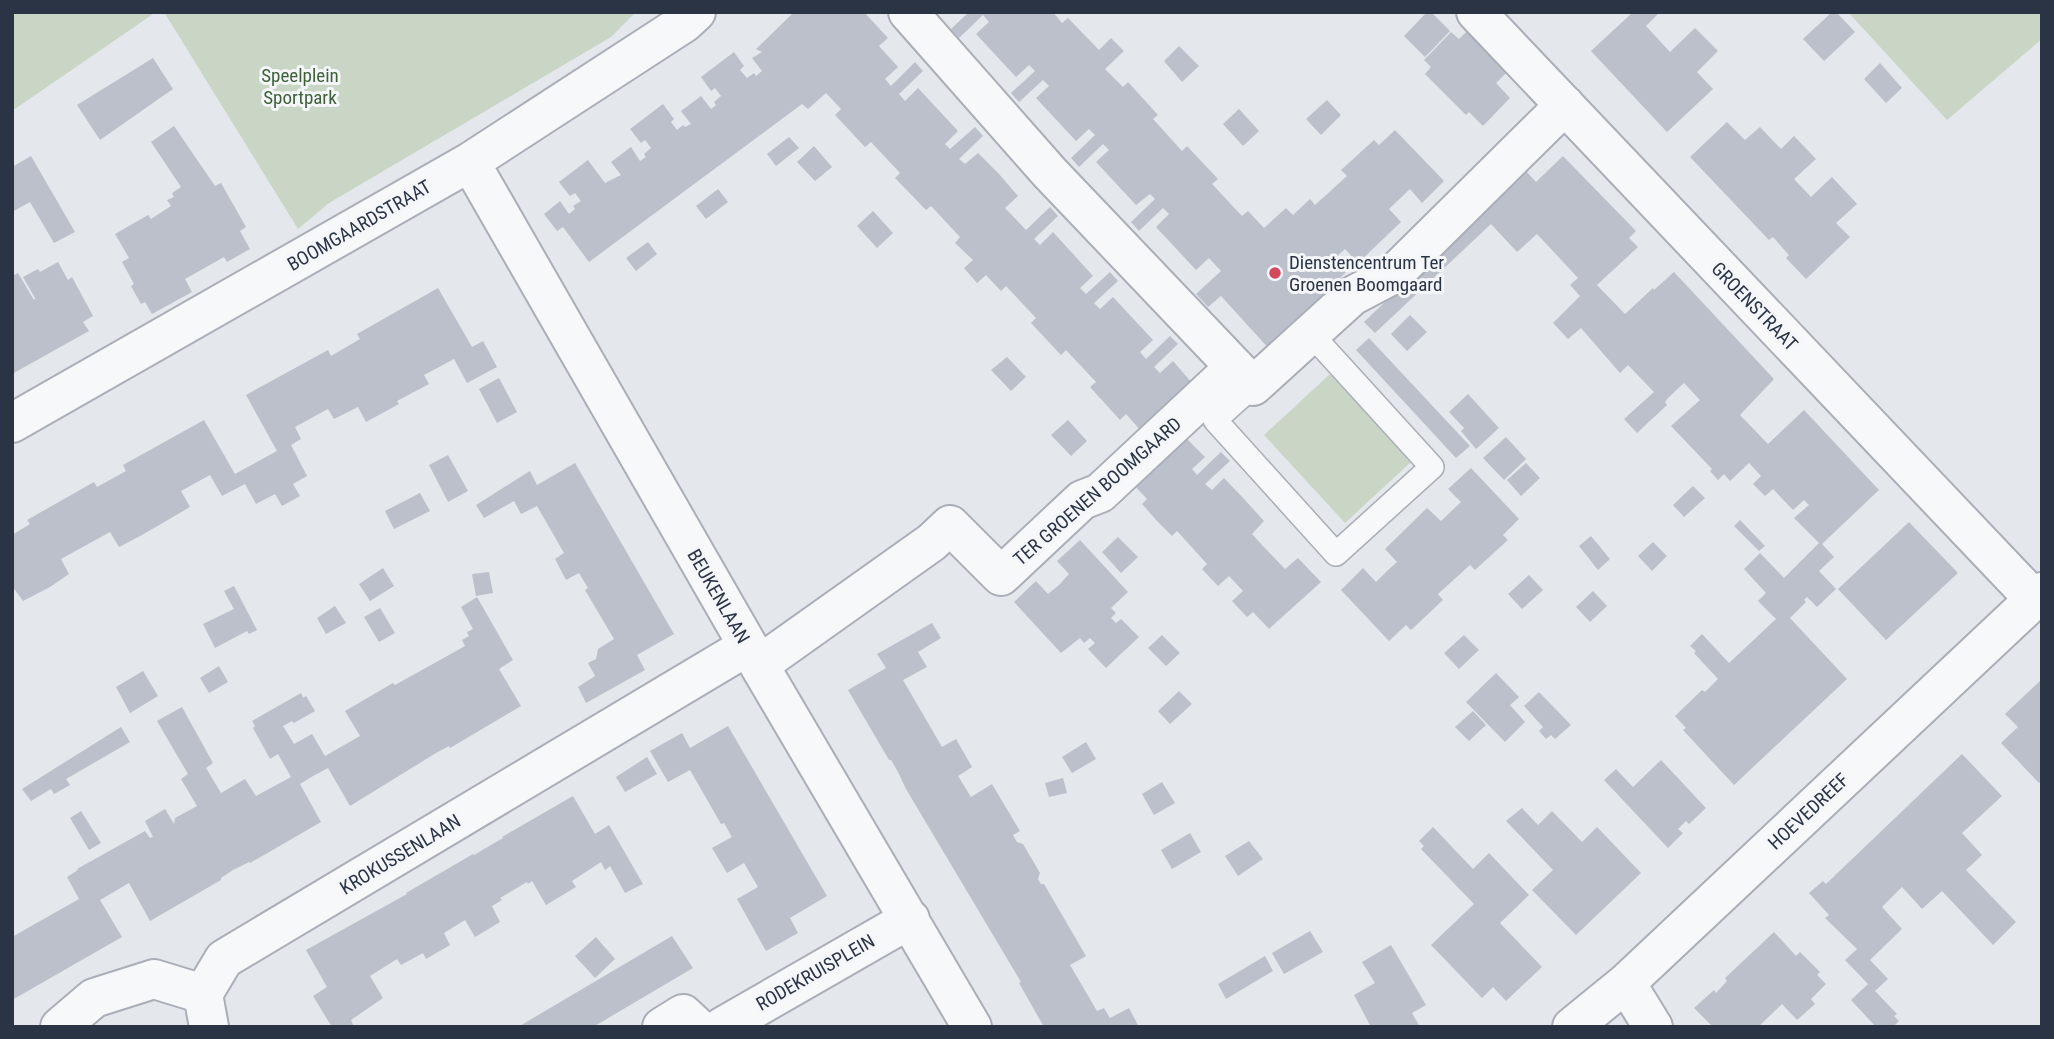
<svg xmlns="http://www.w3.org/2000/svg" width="2054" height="1039" font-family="'Roboto Condensed',sans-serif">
<rect width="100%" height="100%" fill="#e4e7ec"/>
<path fill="#c9d6c5" d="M12,12H156L12,111Z
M164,12H636L611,37L329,203L298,229Z
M1848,12H2042V39L1947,120Z
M1330,374L1411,462L1345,523L1264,435Z"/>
<path fill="#bbc0ca" d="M794,12H864L888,38L879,46L898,67L885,79L891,86L915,62L923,71L899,94L905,101L918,88L958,131L945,144L950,149L975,127L983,136L959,159L965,164L978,153L999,174L1018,196L1005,208L1026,230L1050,207L1058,216L1034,239L1040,245L1053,232L1074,255L1093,276L1080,288L1086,294L1110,272L1118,281L1094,303L1100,309L1113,297L1153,340L1140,352L1146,359L1170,336L1178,344L1154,367L1160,373L1173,361L1193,384L1142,432L1126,414L1120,420L1090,387L1096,382L1066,350L1061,355L1031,323L1036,318L1006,286L1001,291L986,275L977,283L964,268L973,260L955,243L960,237L931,206L926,210L895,178L900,173L871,142L865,147L835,115L841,109L826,93L808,109L802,104L589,262L563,227L557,231L544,214L560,201L569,214L575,209L573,206L581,201L575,193L570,196L559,182L588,160L605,183L621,175L611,162L631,147L640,161L646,157L644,154L651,148L645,140L641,143L630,129L663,104L674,119L671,122L677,130L683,125L685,127L691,124L681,111L701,96L711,109L716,105L714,102L721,96L715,88L711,91L701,77L734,52L744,66L740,70L747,78L754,73L756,76L762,71L752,58L762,52L756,49Z
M969,12H1053L1062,23L1068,18L1099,50L1111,38L1124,51L1105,69L1123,87L1128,82L1158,115L1153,119L1182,151L1187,146L1218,179L1212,184L1242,216L1248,211L1264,228L1286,208L1293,215L1310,199L1315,205L1347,176L1341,170L1374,140L1379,145L1395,130L1444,181L1422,203L1410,189L1389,209L1401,222L1358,263L1345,249L1334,259L1346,272L1333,285L1339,292L1273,353L1221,296L1208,307L1196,294L1221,271L1209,258L1196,270L1156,227L1169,214L1163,208L1139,231L1131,222L1155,199L1150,194L1136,205L1096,162L1109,150L1103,144L1079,167L1071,158L1095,135L1089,129L1076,141L1036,98L1049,86L1043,80L1019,102L1011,93L1035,71L1029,65L1016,77L976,34L989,22L983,15L959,38L951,29Z
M1427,12H1431L1450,31L1425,57L1404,36Z
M1633,12H1660L1646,26L1670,52L1695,28L1718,51L1697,72L1713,89L1667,132L1591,51Z
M1832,12H1836L1855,32L1824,61L1803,39Z
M1468,30L1509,70L1496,83L1510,98L1483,126L1469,112L1466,115L1425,74L1431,67L1424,60L1451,32L1459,39Z
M1179,46L1199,66L1182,82L1164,61Z
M153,58L173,89L100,140L77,105Z
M1880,63L1902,88L1886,103L1864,79Z
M1327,100L1341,115L1321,135L1306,119Z
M1239,109L1259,131L1243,146L1223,124Z
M1727,122L1745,140L1760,127L1781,149L1794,136L1816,159L1794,179L1811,197L1832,177L1857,204L1836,223L1850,237L1806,279L1786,258L1789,255L1773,237L1769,240L1768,239L1690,157Z
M174,126L215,186L221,183L246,227L240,231L250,249L227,262L224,257L185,279L192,292L152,314L145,302L141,304L131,286L134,284L122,262L129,258L115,234L148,215L151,219L171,206L167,200L174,197L172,193L181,187L151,142Z
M789,137L799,148L776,166L767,154Z
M814,146L832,167L815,181L797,162Z
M31,156L75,232L54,243L30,202L12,212V167Z
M1563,156L1636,231L1629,238L1638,247L1597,285L1625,314L1653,288L1654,290L1674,272L1774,379L1740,415L1768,444L1804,410L1879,490L1822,544L1834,557L1819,571L1836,589L1817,607L1807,597L1804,600L1806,602L1790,618L1847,679L1734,785L1683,730L1686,728L1675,716L1702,690L1705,692L1718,679L1694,653L1696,651L1690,646L1702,634L1729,663L1776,619L1758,601L1766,593L1744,569L1760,553L1784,578L1819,543L1794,518L1809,505L1804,500L1793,510L1773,489L1765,496L1753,484L1761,476L1749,463L1730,481L1724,474L1718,480L1710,471L1712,469L1671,426L1700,400L1684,383L1668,398L1665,402L1667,405L1637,433L1624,419L1654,392L1628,365L1620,373L1581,328L1568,339L1553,323L1580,296L1570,285L1578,278L1537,234L1517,252L1491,224L1375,333L1364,322L1524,169L1536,182Z
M718,189L728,202L706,219L696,206Z
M873,211L893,233L877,248L857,226Z
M648,242L657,254L636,271L626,258Z
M58,262L68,280L72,277L93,316L83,322L89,331L12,374V276L18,273L34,300L35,298L23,277L38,269L40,272Z
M438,288L472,347L483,341L497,367L467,383L454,359L424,375L429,384L397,401L399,404L366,422L358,407L334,419L328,409L295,427L301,439L291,445L307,476L293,484L300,496L282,506L275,494L256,504L245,484L222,496L210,475L181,491L190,507L142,535L119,547L110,532L61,559L69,574L50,587L23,601L12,586V535L30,524L27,520L94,482L97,487L126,471L123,465L204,420L235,474L277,451L246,395L328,350L331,356L360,339L357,334Z
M1410,315L1427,332L1407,351L1391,334Z
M1369,338L1470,446L1456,458L1356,350Z
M1007,357L1026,377L1011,391L991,370Z
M499,378L517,412L497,423L479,389Z
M1468,394L1499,428L1476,449L1461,431L1464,428L1449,412Z
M1068,420L1087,441L1071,456L1051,435Z
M1183,435L1205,457L1192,469L1197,475L1221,452L1230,461L1205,484L1212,490L1224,478L1245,500L1264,521L1252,534L1262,545L1285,569L1298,558L1321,582L1269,629L1253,612L1247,617L1232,601L1243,591L1229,576L1218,586L1202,569L1207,564L1177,531L1172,536L1157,521L1142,504L1147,499L1132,483Z
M1506,437L1526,459L1504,480L1483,458Z
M448,455L468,491L448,502L429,465Z
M575,463L674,634L637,655L645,670L586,703L578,687L595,676L588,663L596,659L598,649L614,639L585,590L588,588L579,573L566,580L555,559L564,553L537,506L521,514L514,501L484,518L476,505L530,471L537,485Z
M1526,463L1540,478L1521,496L1507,480Z
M1471,468L1519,519L1503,535L1508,540L1475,570L1470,565L1438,594L1443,600L1411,630L1406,625L1389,641L1341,590L1363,568L1376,582L1386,572L1397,562L1385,549L1427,508L1441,521L1461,502L1448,489Z
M1693,486L1705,498L1684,517L1673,505Z
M420,493L430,511L394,529L385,511Z
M1740,520L1765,546L1759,551L1734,526Z
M1909,522L1958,573L1886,640L1838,589Z
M1591,536L1610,559L1598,570L1579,546Z
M1118,537L1138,557L1121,573L1102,552Z
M1080,540L1128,592L1111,608L1116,613L1111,618L1116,623L1121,619L1139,637L1106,668L1088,649L1095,643L1090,638L1084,643L1080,638L1061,653L1014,602L1036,581L1048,594L1059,585L1069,574L1057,561Z
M1653,542L1667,556L1652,571L1638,556Z
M383,568L394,586L370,601L359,584Z
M489,572L493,593L476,596L472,574Z
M1529,575L1543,590L1522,609L1508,594Z
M234,586L257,630L249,634L247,631L215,648L203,624L234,609L224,591Z
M1593,591L1607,606L1590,622L1576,607Z
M477,597L513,660L499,669L521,706L450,748L449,746L436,753L350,806L328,768L313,776L300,784L321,822L250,863L249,862L233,870L221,878V880L150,921L129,883L100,900L122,937L12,1000V937L79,899L67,877L78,870L77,869L145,831L150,838L153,837L145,821L165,809L174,824L175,818L197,806L181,779L188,774L157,721L182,707L213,763L206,768L221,793L245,779L256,796L291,777L278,754L270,759L253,728L255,726L252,721L301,693L303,698L306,696L315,711L294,723L292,721L283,726L294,744L312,734L325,756L360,736L345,711L393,683L395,685L465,646L462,640L469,636L467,632L473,629L461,607Z
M335,606L346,623L326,634L317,618Z
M380,608L395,633L379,642L364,617Z
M932,623L941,638L918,652L927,667L903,680L942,747L956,739L972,767L958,776L971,797L992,784L1020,831L1013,835L1017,842L1023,844L1040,873L1038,879L1041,884H1044L1086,956L1070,965L1097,1011L1104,1008L1110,1018L1129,1008L1139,1027H1044L1019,983L1021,982L906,789L898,772L891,760H889L848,690L886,668L877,654Z
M1162,635L1180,653L1166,666L1148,648Z
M1464,635L1479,650L1459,669L1444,653Z
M219,666L228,682L209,693L200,678Z
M143,671L158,696L130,713L116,687Z
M1496,673L1519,697L1510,705L1525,722L1505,742L1466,702Z
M2042,679V780L2039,783L2001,743L2018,727L2005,714Z
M1179,691L1192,704L1170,724L1158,711Z
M1539,692L1571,725L1555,739L1551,735L1546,739L1539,731L1543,727L1524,706Z
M1473,711L1486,725L1469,741L1455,727Z
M728,726L827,896L790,918L798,933L766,951L737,899L758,887L744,863L727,873L712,848L732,837L724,823L721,824L690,770L668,782L650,751L682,733L690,748Z
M121,727L130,742L66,779L70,785L54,794L51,789L31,801L22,789Z
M1086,742L1096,759L1072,773L1062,757Z
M1962,754L2002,796L1962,833L1982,855L1966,870L2016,922L1993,945L1942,891L1922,909L1902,887L1882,907L1902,929L1870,960L1888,979L1875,991L1897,1014L1894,1016L1899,1021L1893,1027H1876L1851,1000L1868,984L1845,960L1857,949L1825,918L1829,915L1809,893L1823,881L1826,884Z
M647,757L657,774L625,792L616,777Z
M1661,760L1706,808L1689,824L1686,821L1678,829L1683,833L1668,848L1604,780L1616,769L1633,787Z
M1063,778L1067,793L1049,797L1045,783Z
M1162,782L1175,803L1154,815L1142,794Z
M573,796L595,834L609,825L643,884L625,893L610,866L605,870L601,862L572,881L576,887L546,905L532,881L528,884L527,882L500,898L502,900L492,906L500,922L475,937L465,920L444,933L450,945L426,959L423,953L401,965L397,959L370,976L383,998L351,1020L354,1027H332L313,996L327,987L306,950L407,894L406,893L473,854L474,855L503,838L502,837Z
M1522,808L1538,825L1552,811L1582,842L1597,827L1641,873L1576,935L1532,890L1553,870L1506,821Z
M81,811L101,843L89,850L70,818Z
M1433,827L1473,869L1489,853L1529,895L1500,923L1542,967L1506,1001L1493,987L1482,998L1431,945L1474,904L1421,849L1424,846L1419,841Z
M1190,833L1201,852L1172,869L1161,850Z
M1249,841L1263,859L1238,876L1225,856Z
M1310,931L1323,952L1284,974L1272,953Z
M1774,932L1796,956L1800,952L1820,972L1817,975L1826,984L1811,999L1815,1004L1797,1020L1782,1004L1758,1027H1713L1694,1008L1714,990L1716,993L1727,981L1725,978Z
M672,936L693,968L593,1027H518Z
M596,937L615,959L595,978L575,956Z
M1391,945L1426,1005L1412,1013L1420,1027H1366L1370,1025L1354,995L1375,983L1362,962Z
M1265,956L1273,971L1226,999L1218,984Z"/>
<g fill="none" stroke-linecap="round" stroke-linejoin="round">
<g stroke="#a9aeb7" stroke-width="26">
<path id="lane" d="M1253,386L1215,420L1336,554L1432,467L1311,334"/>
</g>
<g stroke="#a9aeb7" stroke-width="42">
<path id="street" d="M908,12L1050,173L1253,386L1352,296L1394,274L1565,105
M1476,12L2034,599
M470,162L759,665L972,1027
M12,423L470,162L684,23L696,12
M759,665L932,542L950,525L1001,576L1082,500L1100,493L1235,367
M1626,983L1653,1027
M203,994L224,959L748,646
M203,994L209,1027
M60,1027L94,998L154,979L203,994
M662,1027L683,1014L697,1027
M722,1027L910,919
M1572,1027L1626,983L2042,592"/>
</g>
<use href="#lane" stroke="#f7f8fa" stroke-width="23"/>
<use href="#street" stroke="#f7f8fa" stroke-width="38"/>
</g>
<circle fill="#d1495b" stroke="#f4f6f9" stroke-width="2.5" cx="1275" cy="273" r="7"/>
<g text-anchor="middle" stroke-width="6" stroke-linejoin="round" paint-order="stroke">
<g font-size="19" fill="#3f6138" stroke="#f4f6f9">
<text x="300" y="82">Speelplein<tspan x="300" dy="22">Sportpark</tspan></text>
</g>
<g font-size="19" fill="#2b3445" stroke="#f4f6f9">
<text transform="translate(359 225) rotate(-30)" y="7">BOOMGAARDSTRAAT</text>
<text transform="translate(1755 306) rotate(46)" y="7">GROENSTRAAT</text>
<text transform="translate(1097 491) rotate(-41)" y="7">TER GROENEN BOOMGAARD</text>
<text transform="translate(719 596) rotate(60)" y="7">BEUKENLAAN</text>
<text transform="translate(1808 811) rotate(-43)" y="7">HOEVEDREEF</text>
<text transform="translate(400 854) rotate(-31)" y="7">KROKUSSENLAAN</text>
<text transform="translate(815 972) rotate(-30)" y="7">RODEKRUISPLEIN</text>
</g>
<g font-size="19" fill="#2b3445" stroke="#f4f6f9" text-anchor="start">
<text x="1289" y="269">Dienstencentrum Ter<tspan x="1289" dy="22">Groenen Boomgaard</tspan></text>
</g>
</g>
<rect width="2054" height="1039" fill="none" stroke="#2b3445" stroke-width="28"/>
</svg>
